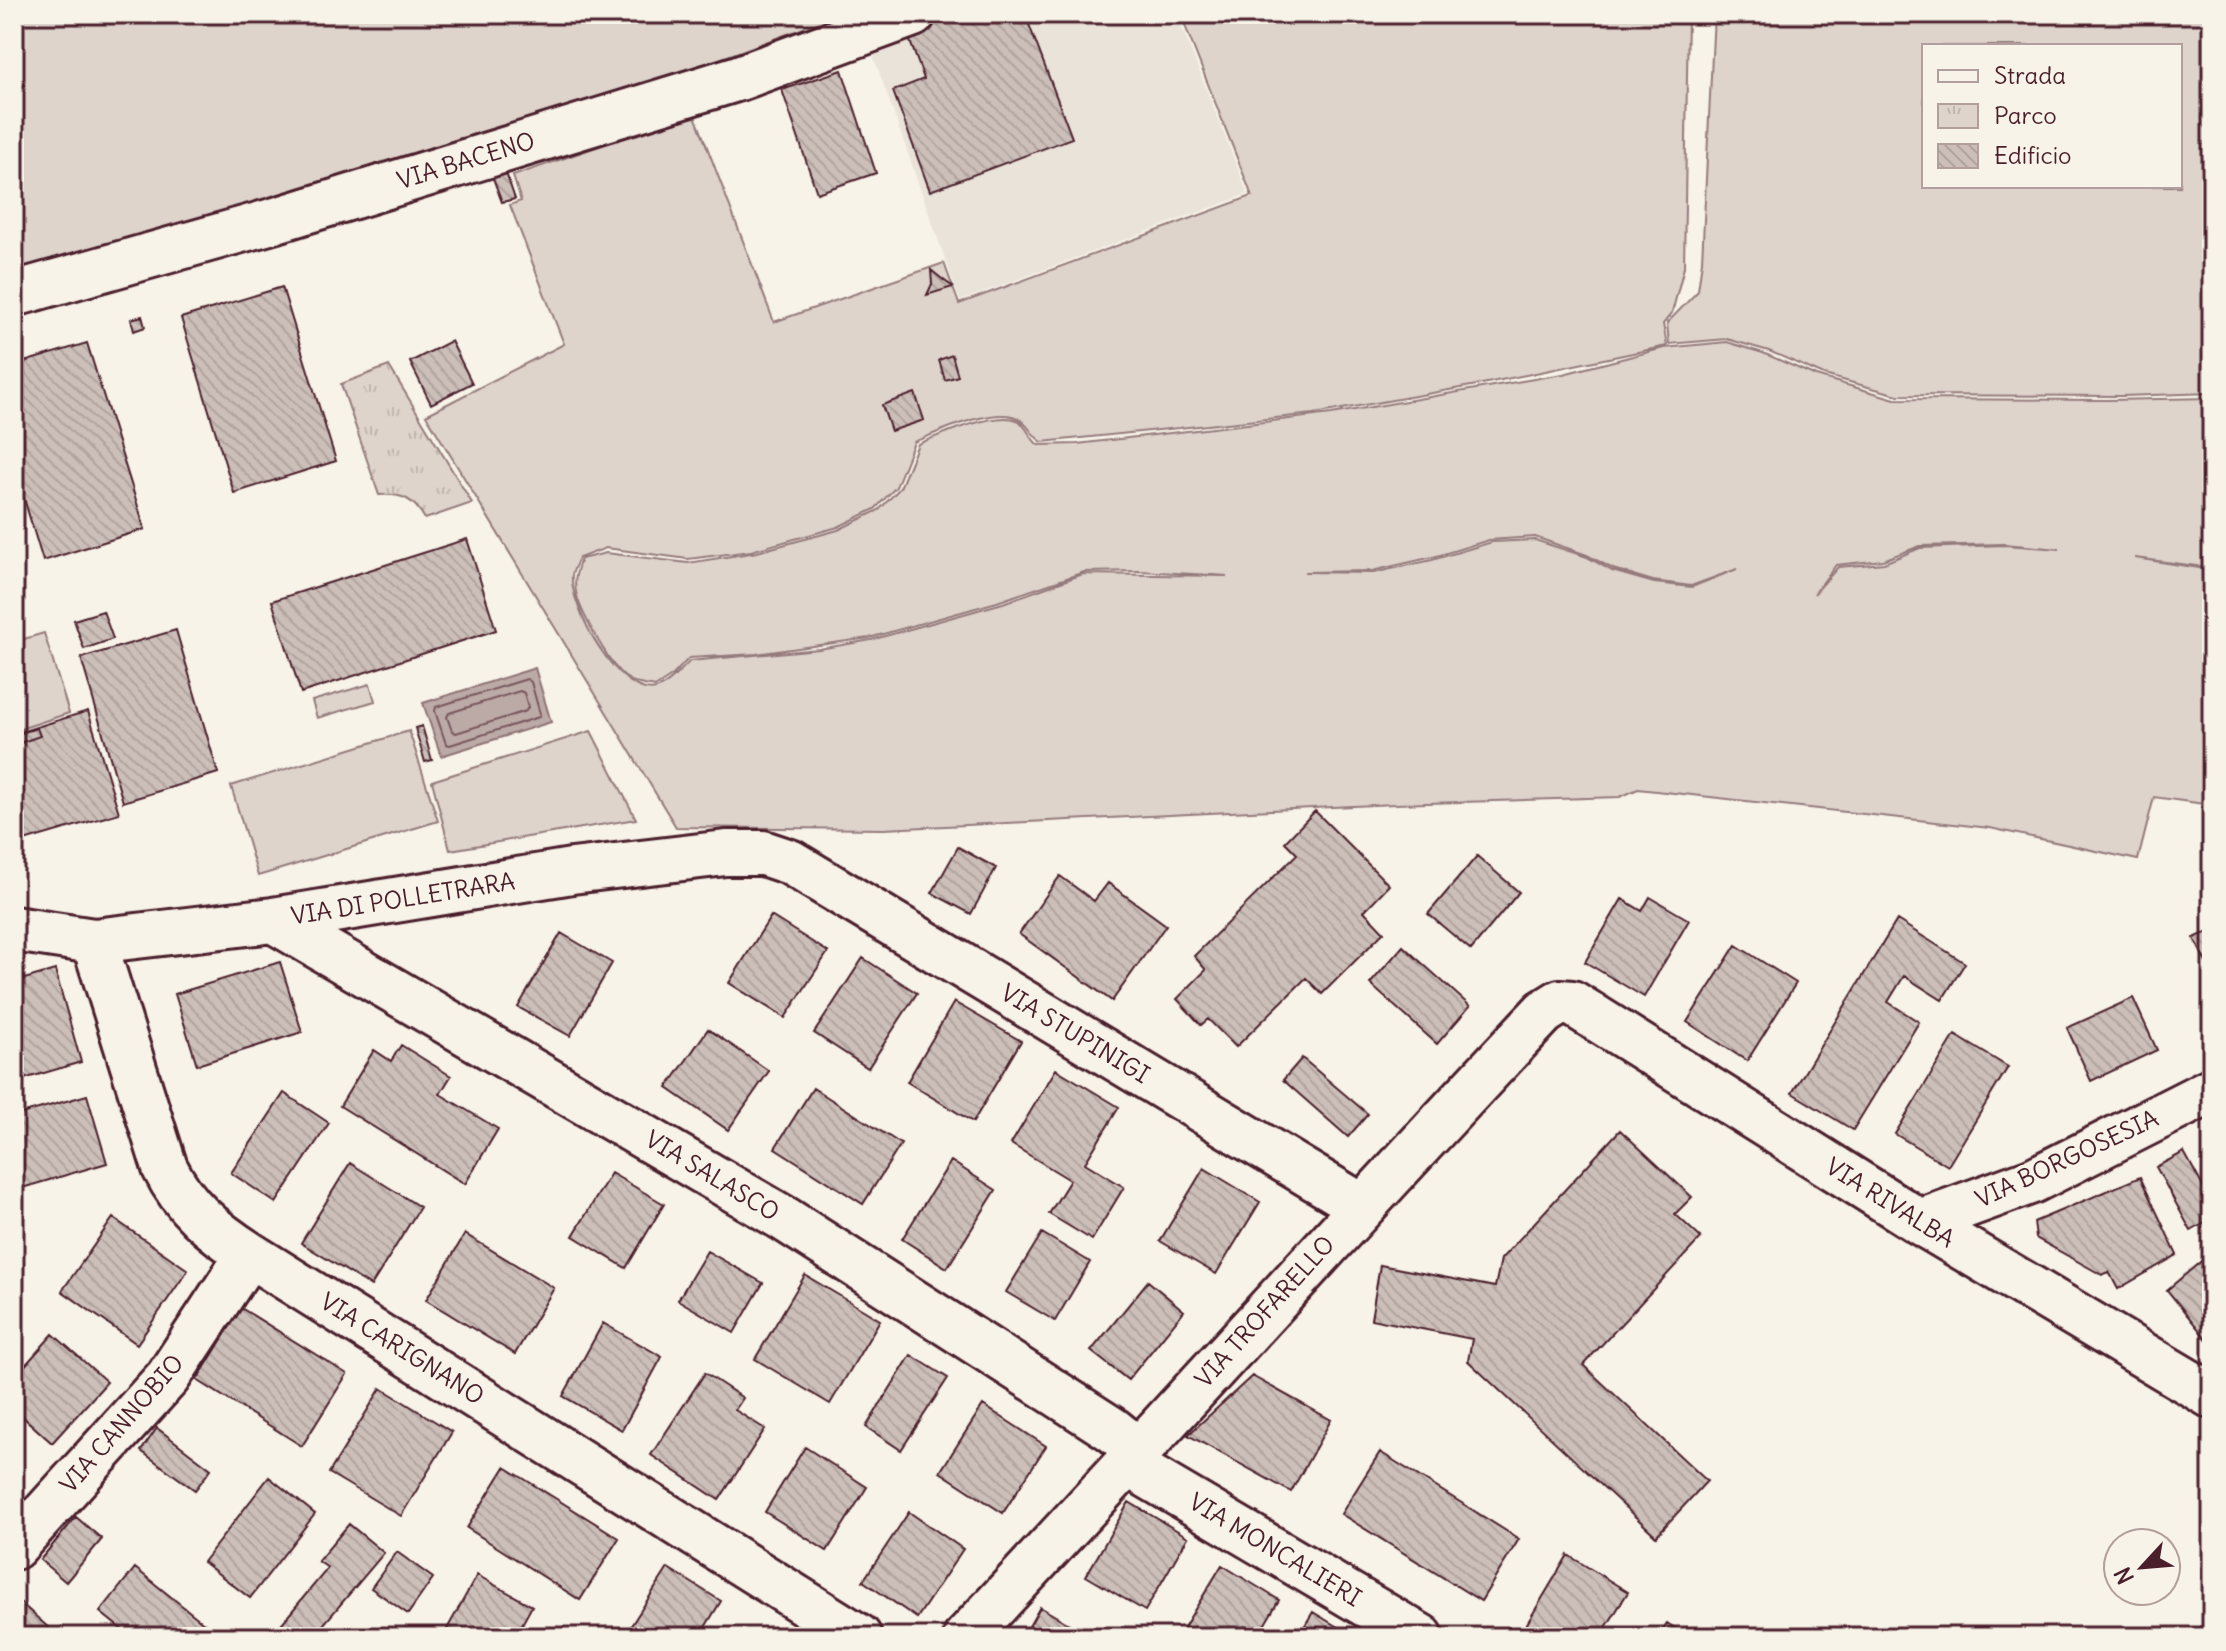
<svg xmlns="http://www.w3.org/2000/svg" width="2226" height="1651" font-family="Delius,sans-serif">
<defs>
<pattern id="park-tufts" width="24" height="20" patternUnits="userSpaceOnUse" patternTransform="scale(2)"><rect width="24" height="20" fill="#ded4cc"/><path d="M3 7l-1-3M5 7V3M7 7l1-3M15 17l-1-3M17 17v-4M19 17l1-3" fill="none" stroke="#c0b6af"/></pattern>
<pattern id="building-back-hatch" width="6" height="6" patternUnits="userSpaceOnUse" patternTransform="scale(2)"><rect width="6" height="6" fill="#ccbfb9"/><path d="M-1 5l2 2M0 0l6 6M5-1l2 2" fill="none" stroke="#b1a49f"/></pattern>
</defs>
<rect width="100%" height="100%" fill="#f7f3e8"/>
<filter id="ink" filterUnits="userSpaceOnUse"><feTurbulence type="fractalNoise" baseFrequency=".0125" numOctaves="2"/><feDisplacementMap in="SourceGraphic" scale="16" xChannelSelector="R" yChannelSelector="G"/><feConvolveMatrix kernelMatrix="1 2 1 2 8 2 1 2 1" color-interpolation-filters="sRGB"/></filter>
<g filter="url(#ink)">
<path fill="#eae3da" d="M973,14H1185L1178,18L1248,194L960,301L872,52Z"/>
<path fill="#ded4cc" stroke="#947a7c" stroke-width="2" fill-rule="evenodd" d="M14,14H842L569,114L329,188L14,271Z
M1189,14H1688L1684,267L1672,313L1663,324L1667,346L1477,385L1314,414L1042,442C1033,436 1029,427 1021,420C999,403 937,433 914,442L896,487L875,509L838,527L751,551L688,559L606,548L579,558C577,563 573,570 572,575C569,606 619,698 656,689C668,685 681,670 690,661L819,649L871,640L1003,603L1083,574L1227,576L1141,571L1084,572L997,602L869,638L756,654L689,658L673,675L655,687C645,685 634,684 625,677C612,668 581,613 577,596C573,583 576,572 581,559L606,553L688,563L757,552L838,530L879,510L900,488L918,444C939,435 999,409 1019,421C1026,426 1031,439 1038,445L1077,444L1331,414L1563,374L1664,348L1727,342L1763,353L1816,376L1895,399L2107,400L2212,398V568L2135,558L2212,570V805L2154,797L2138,860L1990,828L1638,789L1620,797L1395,804L884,829L676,827L426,415L564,344L510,205L521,201L513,176L694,113L774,322L944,263L959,304L1252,196L1182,18ZM1535,537L1587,555L1613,569L1653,581L1691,586L1737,569L1692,587L1654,583L1612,571L1587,557L1535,540L1492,542L1432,560L1373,573L1304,572L1372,571L1437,556L1489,540ZM2004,544L2060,549L2005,545L1920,548L1884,563L1838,567L1814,594L1836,565L1883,560L1920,546Z
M1714,14H2212V393L2122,396L1898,395L1824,375L1769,351L1727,339L1669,344L1667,323L1698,291L1702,261ZM2180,46V186H1924V46Z
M44,633L69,713L14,731V642Z
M370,684L375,701L317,718L312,701Z
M409,731L438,821L258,876L231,786Z
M591,731L636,819L450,850L432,781Z"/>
<path fill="url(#park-tufts)" stroke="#947a7c" stroke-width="2" d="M389,366L472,503L425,519C414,499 402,493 379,495L341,384Z"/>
<path fill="#bcaaa7" stroke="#8e7275" stroke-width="2" d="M535,668L551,722L441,756L423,703Z"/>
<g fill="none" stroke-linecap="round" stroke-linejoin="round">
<path stroke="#78575d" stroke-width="2" d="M527,679L531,682L540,714L539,717L450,745L446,744L435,711L436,707Z
M520,691L524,693L528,707L526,711L456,733L452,731L447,717L449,713Z"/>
</g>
<path fill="url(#building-back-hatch)" stroke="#4a1f2b" stroke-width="2" d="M958,14H1025L1072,138L930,191L893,91L924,79L907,33Z
M842,70L876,173L817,193L782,90Z
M506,173L515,199L502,202L493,178Z
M931,270L942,279L953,287L927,295L932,284Z
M282,287L336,461L234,493L181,318Z
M142,316L145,327L134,331L131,319Z
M451,341L472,383L431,404L410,362Z
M87,343L145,529L43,561L14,466V365Z
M952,355L958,376L945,380L939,360Z
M915,393L924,420L891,431L882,405Z
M467,539L496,630L301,693L272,601Z
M103,611L113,639L84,649L74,620Z
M176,630L218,773L123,802L81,658Z
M88,711L119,813L14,844V734Z
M422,726L432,760L425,762L415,728Z
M37,728L40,736L14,745V735Z
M1315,811L1389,885L1364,911L1384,932L1322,994L1306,978L1236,1047L1208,1019L1201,1025L1177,999L1206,970L1194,956L1297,854L1285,842Z
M958,847L996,868L971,914L932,893Z
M1477,856L1519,892L1471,950L1428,914Z
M1060,876L1094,901L1108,883L1166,925L1112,1001L1019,934Z
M1650,897L1689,920L1644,997L1585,962L1622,899L1642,911Z
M771,916L828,952L785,1018L729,983Z
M1897,920L1965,963L1942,1000L1904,976L1888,1002L1919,1022L1853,1130L1792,1093Z
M2212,930V975L2194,938Z
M561,933L612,963L570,1036L518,1007Z
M1736,945L1796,983L1747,1061L1687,1022Z
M1403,946L1470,1006L1437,1044L1370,984Z
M863,958L917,993L868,1068L814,1033Z
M280,962L302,1032L197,1065L175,994Z
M55,970L81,1062L14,1082V982Z
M2133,998L2157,1050L2091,1081L2067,1028Z
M954,1002L1021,1041L973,1122L907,1082Z
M708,1029L769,1071L728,1130L667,1088Z
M1955,1035L2008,1067L1948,1166L1895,1134Z
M401,1045L451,1076L440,1094L498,1129L465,1184L340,1106L374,1050L391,1061Z
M1302,1058L1368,1114L1348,1137L1283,1080Z
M1056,1069L1119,1107L1085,1163L1124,1187L1092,1240L1049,1214L1070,1180L1011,1144Z
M813,1088L901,1144L863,1204L775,1148Z
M284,1093L329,1123L276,1203L231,1173Z
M87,1095L107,1163L22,1188L14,1160V1116Z
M1620,1130L1692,1197L1675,1214L1701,1238L1583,1365L1707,1481L1656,1536L1468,1361L1472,1339L1371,1319L1380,1265L1495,1287L1501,1259Z
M2184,1152L2212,1203V1219L2191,1231L2156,1167Z
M951,1161L996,1190L947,1268L902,1239Z
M350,1163L420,1207L371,1286L301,1243Z
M1204,1168L1260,1202L1216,1274L1160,1241Z
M611,1173L664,1204L626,1268L573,1236Z
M2140,1177L2177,1255L2118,1289L2109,1272L2102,1275L2036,1238L2034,1222Z
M113,1218L188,1270L137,1344L62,1291Z
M1042,1233L1090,1262L1055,1321L1006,1292Z
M465,1234L554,1288L515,1354L426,1300Z
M707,1251L763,1283L734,1333L678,1300Z
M2212,1252V1346L2167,1290Z
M805,1275L880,1320L830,1404L755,1359Z
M1148,1281L1184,1311L1128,1380L1091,1351Z
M241,1308L347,1374L302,1446L197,1380Z
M603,1323L662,1357L622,1430L563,1396Z
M53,1334L107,1382L52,1443L14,1409V1378Z
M911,1355L948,1378L901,1450L866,1427Z
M705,1373L743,1398L735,1410L765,1429L719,1500L651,1455Z
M1252,1376L1331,1420L1291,1492L1188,1435Z
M381,1388L452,1432L401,1516L329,1473Z
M983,1405L1046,1446L1003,1513L940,1472Z
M157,1428L211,1469L195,1490L141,1451Z
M805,1447L867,1487L827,1551L765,1512Z
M1380,1452L1519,1539L1481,1601L1341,1514Z
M505,1467L619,1538L580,1600L467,1528Z
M269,1477L315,1514L250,1598L203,1562Z
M1129,1502L1188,1537L1145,1611L1086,1576Z
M909,1512L963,1549L917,1618L863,1581Z
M76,1517L102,1539L66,1582L40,1560Z
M349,1524L384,1553L313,1637H288L278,1628L328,1568L318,1561Z
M397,1552L433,1578L408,1614L371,1588Z
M1568,1555L1628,1592L1600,1637H1519Z
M1222,1565L1279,1600L1259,1634L1245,1626L1239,1637H1185L1180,1634Z
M135,1568L221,1637H131L100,1612Z
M668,1568L721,1601L699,1637H636L627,1632Z
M477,1575L532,1606L515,1637H462L447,1629Z
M14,1597L59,1637H14Z
M1040,1607L1091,1637H1023Z
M1313,1612L1354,1637H1298Z
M1667,1623L1689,1637H1658Z"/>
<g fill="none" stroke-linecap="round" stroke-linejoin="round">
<g stroke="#4a1f2b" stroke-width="50">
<path id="street" d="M14,294L276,220L739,78L913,14
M273,920L783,1218L1113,1430L1139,1451
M14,929L94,941L273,920L572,871L726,853H763L790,862L1361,1206
M94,941L165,1168C184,1207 213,1231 249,1254L859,1637
M1920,1222L2032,1181L2212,1090
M1128,1464L1421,1637
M14,1547L168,1377L249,1254
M966,1637C1160,1430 1350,1218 1544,1012L1560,1002L1572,1003L1580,1008L1920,1222L2212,1396"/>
</g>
<use href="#street" stroke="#f7f3e8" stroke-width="44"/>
</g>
</g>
<g text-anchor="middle" stroke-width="7" stroke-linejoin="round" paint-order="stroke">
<g font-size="24" fill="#4a1f2b" stroke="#f7f3e8">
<text transform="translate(466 161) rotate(-17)" y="8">VIA BACENO</text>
<text transform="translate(403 899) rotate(-9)" y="8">VIA DI POLLETRARA</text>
<text transform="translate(1075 1034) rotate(31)" y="8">VIA STUPINIGI</text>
<text transform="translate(2067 1159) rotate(-25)" y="8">VIA BORGOSESIA</text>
<text transform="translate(712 1176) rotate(31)" y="8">VIA SALASCO</text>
<text transform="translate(1890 1203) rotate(32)" y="8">VIA RIVALBA</text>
<text transform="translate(1265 1312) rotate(-48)" y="8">VIA TROFARELLO</text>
<text transform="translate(402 1349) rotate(32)" y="8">VIA CARIGNANO</text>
<text transform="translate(122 1424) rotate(-49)" y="8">VIA CANNOBIO</text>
<text transform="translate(1275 1550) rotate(31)" y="8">VIA MONCALIERI</text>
</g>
</g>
<rect width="2226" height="1651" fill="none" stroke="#f7f3e8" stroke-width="48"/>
<rect x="24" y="24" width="2178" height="1603" fill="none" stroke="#4a1f2b" stroke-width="3" filter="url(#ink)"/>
<rect x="1922" y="44" width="260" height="144" fill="#f7f3e8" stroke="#b29e9c" stroke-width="2"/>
<rect x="1938" y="70" width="40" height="12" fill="#f7f3e8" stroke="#b29e9c" stroke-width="2"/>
<text x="1994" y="84" font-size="24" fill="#4a1f2b">Strada</text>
<rect x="1938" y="104" width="40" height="24" fill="url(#park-tufts)" stroke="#b29e9c" stroke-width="2"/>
<text x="1994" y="124" font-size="24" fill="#4a1f2b">Parco</text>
<rect x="1938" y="144" width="40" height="24" fill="url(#building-back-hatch)" stroke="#b29e9c" stroke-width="2"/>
<text x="1994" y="164" font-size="24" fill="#4a1f2b">Edificio</text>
<g transform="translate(2142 1567) rotate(244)"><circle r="38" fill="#f7f3e8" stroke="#b29e9c" stroke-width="2"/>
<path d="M0-6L14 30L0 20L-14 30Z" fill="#4a1f2b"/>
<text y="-12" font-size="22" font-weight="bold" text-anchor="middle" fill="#4a1f2b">N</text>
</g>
</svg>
